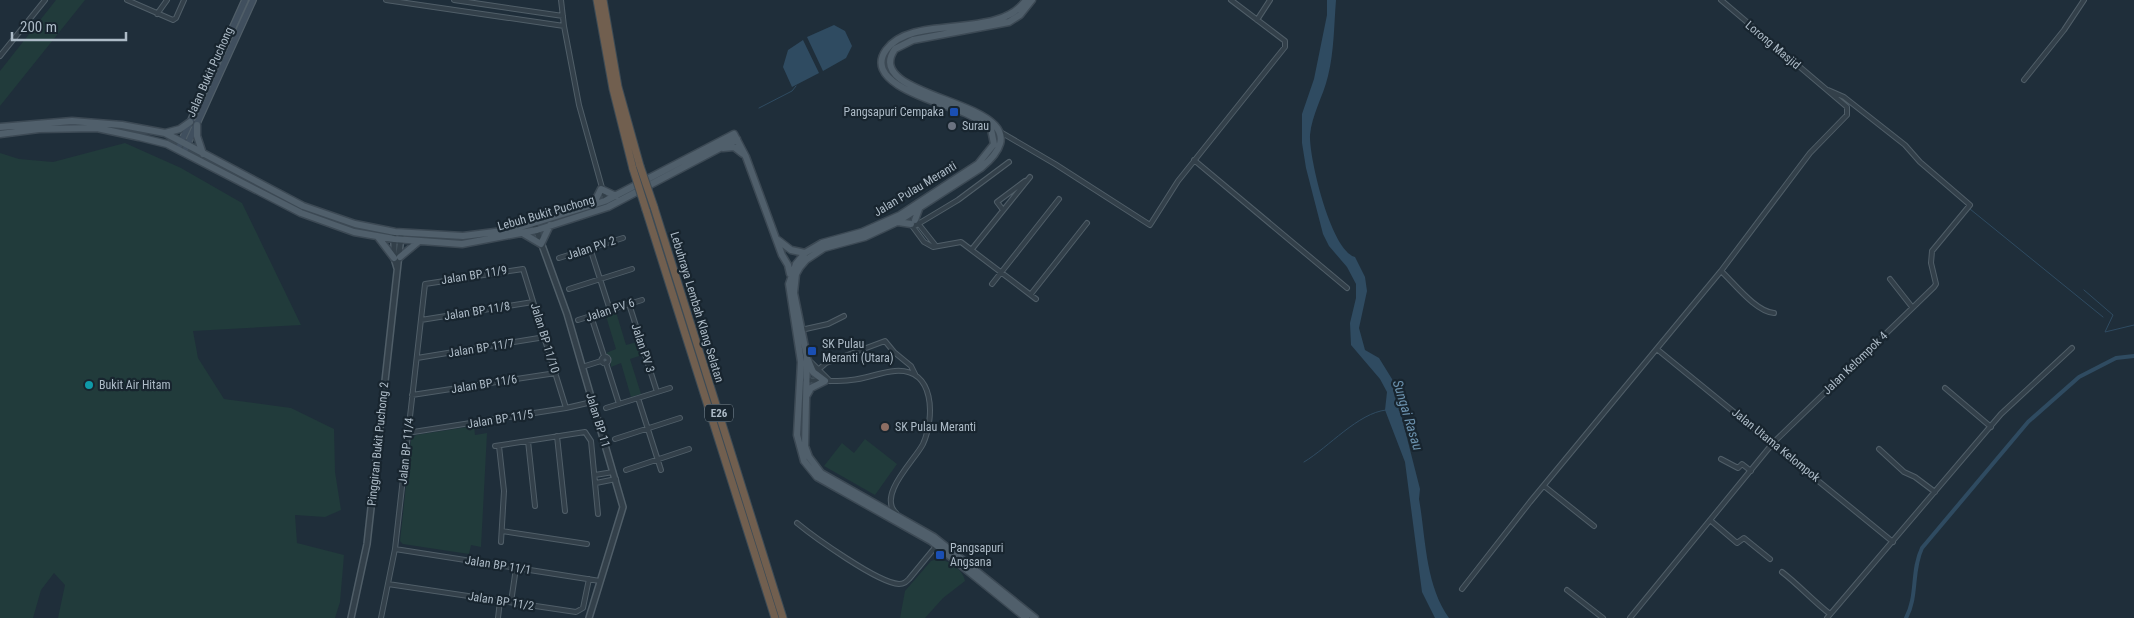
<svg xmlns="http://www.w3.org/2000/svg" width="2134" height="618" font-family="'Roboto Condensed',sans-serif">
<rect width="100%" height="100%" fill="#1f2e3a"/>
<path fill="#213b3b" d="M56,0H85L0,106V71Z
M125,143L181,168L242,203L301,325L193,331L198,358L224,399L291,408L334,429L335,472L341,510L325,517L295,515L297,543L344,555L340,602L335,618H58L65,585L54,573L41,590L33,618H0V153L19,159L53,162Z
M616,312L626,345L637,342L642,355L630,359L641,394L631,397L621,363L611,367L610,357L606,353L616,349L606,316Z
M474,426L475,435L487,433L481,547L471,545L469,554L403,544L400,541L411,440L416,435Z
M865,439L897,464L875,495L824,466L842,443L854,453Z
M937,559C947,559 964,570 965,581L943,598L925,618H900L905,591L931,561Z"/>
<path fill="#2f4b61" d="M1327,0H1336C1334,25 1334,52 1328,76C1323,97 1312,114 1310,135C1309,158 1331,251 1355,257L1365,277L1367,291L1359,328L1365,350L1379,358L1392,379L1420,489L1419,499C1426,539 1425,584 1449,618H1435L1422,592L1405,462L1385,410L1387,392L1380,379L1351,345L1350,323L1356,298V284L1347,267L1329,246L1323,234L1306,168L1302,143V114L1314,79L1327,15Z
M834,25L845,31L852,46L846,58L823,71L807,37Z
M803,40L819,73L792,87L783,67L788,50Z"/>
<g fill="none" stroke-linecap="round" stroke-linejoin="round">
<path stroke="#2f4b61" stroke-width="1" d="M759,108L792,91L796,86
M1970,209L2103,317
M2084,290L2113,315L2105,332L2134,325
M1304,462C1329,447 1358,413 1386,410"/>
<path stroke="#2f4b61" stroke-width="4" d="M1906,618C1918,596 1911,571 1922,548L2028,422L2079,377L2116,358L2134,356"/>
<g stroke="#505e68" stroke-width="6">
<path id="minor" d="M127,0L173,20L176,18L184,0
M386,0L564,26L561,0
M454,0L563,16
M157,14L167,0
M1257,20L1270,0
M564,26L579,105L606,202
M0,56L45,0
M2024,80L2064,30L2084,0
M997,130L1055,164L1150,225L1178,181L1285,47V41L1231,0
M1194,160L1347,288
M1003,210L997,202L1025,181
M917,222L936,246
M910,223L924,242L933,247L961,242L1036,299
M913,227L958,200L1009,162
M590,248L610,310
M972,249L1030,177
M559,258L623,238
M1721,271C1734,283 1756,312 1774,313
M1890,279L1912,307
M992,284L1059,199
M569,289L632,269
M1031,294L1087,223
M629,304L657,392
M591,316L604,356
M421,320L533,302
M578,320L642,300
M801,330L828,324L844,316
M1658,350L1893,542
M601.5 360a3.5 3.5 0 1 1 7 0a3.5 3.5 0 1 1-7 0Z
M417,358L545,337
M606,363L619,404
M812,363L830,381
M582,367L601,361
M818,370L826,363L885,341L894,352L911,366L915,374
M805,380C820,381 836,382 851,380C866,379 880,372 895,371C935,368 935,417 923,444C915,460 877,495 896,513
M1945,388L1991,427
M412,395L556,373
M638,398L661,470
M606,408L670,388
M407,433L566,408L592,402
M557,436L565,511
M615,439L680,418
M528,441L535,506
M495,446L585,432L591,441L598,514
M499,446L504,491L501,542
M1879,449L1904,472L1915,477L1935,492
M1721,459L1738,468L1742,464L1751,471
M626,470L689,449
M595,475L613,472
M596,483L616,479
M1544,486L1594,526
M1710,520L1737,543L1744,538L1770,559
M797,523C814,537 878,583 899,584C904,584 906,582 909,579L937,545
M502,531L587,544
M395,549L600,581
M1782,572C1799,585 1813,601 1830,614
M388,584L576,612L583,608L589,579
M1462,589L1530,502L1721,271L1810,153L1847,115V107L1721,0
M1567,590L1603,618
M511,602L516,568
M381,618L395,549L425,284L523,269L566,408
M498,618L500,601
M1630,618L1773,443L1934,287L1936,284L1931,263L1932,251L1970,205L1920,162L1905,145L1844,97L1828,90
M1827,618L2001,414L2072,348"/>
</g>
<g stroke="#505e68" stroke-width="8">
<path id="tertiary" d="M534,223L567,314L623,507L589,618
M394,237V258L397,268
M351,618L367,544L401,236"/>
</g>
<g stroke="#505e68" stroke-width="8">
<path id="secondary" d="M178,149L245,0
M184,152L253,0"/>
</g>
<g stroke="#3c4954" stroke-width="9">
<path id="primary" d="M1026,0C998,41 912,13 886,50C861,85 946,104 965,113C974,117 983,123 991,129L994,144L978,164L900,215L862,232L822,243L805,253L796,264L789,284L801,362L797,435L804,461L817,477L931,541L1026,618
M1032,0L1020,15L1009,22L913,40L895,49C856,104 1064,99 981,168L897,222L865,237L824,248L806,260L800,267L796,274L794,293L807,357L805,446L809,457L821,473L934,537L1035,618
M197,125V136L203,154
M0,127L72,121L122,125L165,133L303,206L355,224L395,232L463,236L511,230L605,201L734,134L746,157L782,255L788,265L790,274
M165,133L180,129L190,122
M0,134L39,129L97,128L139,137L167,144L301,213L354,232L394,239L462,244L537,230L608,207L737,139
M723,148L734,147L743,154
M593,205L601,189L616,196
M915,220L919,209
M898,222L911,224
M524,234L541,244L550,225
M378,237L394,258
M778,240L791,250L805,253
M400,257L418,242
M808,360L813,372L825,381
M807,395L811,388L825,381"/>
</g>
<g stroke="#3d4b55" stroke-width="9">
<path id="motorway" d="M597,0L613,89L633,169
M603,0L618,87L640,166
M654,207L783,618
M646,210L775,618"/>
</g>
<use href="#minor" stroke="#33404a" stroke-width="4"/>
<use href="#tertiary" stroke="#33404a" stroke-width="5"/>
<use href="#secondary" stroke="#404f5e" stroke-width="5.5"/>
<use href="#primary" stroke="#505f6b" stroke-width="6"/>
<use href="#motorway" stroke="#715f4f" stroke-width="7"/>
<g stroke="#3d4b55" stroke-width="9" stroke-linecap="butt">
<path id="motorway-bridge" d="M640,166L654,207
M633,169L646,210"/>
</g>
<use href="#motorway-bridge" stroke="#715f4f" stroke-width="7"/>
</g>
<g fill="#1a4fb4" stroke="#18252f" stroke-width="2">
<rect x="949" y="107" width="10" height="10" rx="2.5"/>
<rect x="807" y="346" width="10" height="10" rx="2.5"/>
<rect x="935" y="550" width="10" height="10" rx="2.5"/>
</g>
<circle fill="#6b7280" stroke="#18252f" stroke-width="2" cx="952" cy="126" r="5"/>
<circle fill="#0f9aa8" stroke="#18252f" stroke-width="2" cx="89" cy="385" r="5"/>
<circle fill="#8d6e63" stroke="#18252f" stroke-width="2" cx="885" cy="427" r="5"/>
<g text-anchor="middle" stroke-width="4.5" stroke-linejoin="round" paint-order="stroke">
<rect fill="#18252f" stroke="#808e99" stroke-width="1" x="705" y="404.5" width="28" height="17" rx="4"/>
<g font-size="11" font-weight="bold" fill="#adbbc7">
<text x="719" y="417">E26</text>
</g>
<g font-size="12" fill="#adbbc7" stroke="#18252f">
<text transform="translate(1773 45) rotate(40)" y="4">Lorong Masjid</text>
<text transform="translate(210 72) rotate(-66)" y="4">Jalan Bukit Puchong</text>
<text transform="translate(915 189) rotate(-31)" y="4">Jalan Pulau Meranti</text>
<text transform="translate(546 213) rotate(-16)" y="4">Lebuh Bukit Puchong</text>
<text transform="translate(591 248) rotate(-18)" y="4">Jalan PV 2</text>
<text transform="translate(474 275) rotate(-9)" y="4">Jalan BP 11/9</text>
<text transform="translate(697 307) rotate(73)" y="4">Lebuhraya Lembah Klang Selatan</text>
<text transform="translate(610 310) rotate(-18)" y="4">Jalan PV 6</text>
<text transform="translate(477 311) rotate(-9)" y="4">Jalan BP 11/8</text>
<text transform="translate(545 338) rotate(73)" y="4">Jalan BP 11/10</text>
<text transform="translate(481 348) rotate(-9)" y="4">Jalan BP 11/7</text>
<text transform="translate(643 348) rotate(72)" y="4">Jalan PV 3</text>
<text transform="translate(1855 363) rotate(-44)" y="4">Jalan Kelompok 4</text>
<text transform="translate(484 384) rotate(-9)" y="4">Jalan BP 11/6</text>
<text transform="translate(500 419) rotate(-9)" y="4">Jalan BP 11/5</text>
<text transform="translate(598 420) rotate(73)" y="4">Jalan BP 11</text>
<text transform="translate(378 444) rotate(-84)" y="4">Pinggiran Bukit Puchong 2</text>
<text transform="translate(1776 445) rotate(39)" y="4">Jalan Utama Kelompok</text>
<text transform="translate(406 451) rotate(-84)" y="4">Jalan BP 11/4</text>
<text transform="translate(498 565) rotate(9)" y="4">Jalan BP 11/1</text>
<text transform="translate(501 601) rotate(9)" y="4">Jalan BP 11/2</text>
</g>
<g font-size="12" fill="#adbbc7" stroke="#18252f" text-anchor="start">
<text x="944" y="116" text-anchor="end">Pangsapuri Cempaka</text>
<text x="962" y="130">Surau</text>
<text x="822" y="348">SK Pulau<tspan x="822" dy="14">Meranti (Utara)</tspan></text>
<text x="99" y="389">Bukit Air Hitam</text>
<text x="895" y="431">SK Pulau Meranti</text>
<text x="950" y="552">Pangsapuri<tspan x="950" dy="14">Angsana</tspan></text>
</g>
<g font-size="14" font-style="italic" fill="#6b91ad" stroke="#18252f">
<text transform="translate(1408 415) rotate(73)" y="5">Sungai Rasau</text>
</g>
</g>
<path d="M12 32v8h114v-8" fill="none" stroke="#adbbc7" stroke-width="2.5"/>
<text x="20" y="32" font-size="15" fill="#adbbc7" stroke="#18252f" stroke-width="4" paint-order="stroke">200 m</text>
</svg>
